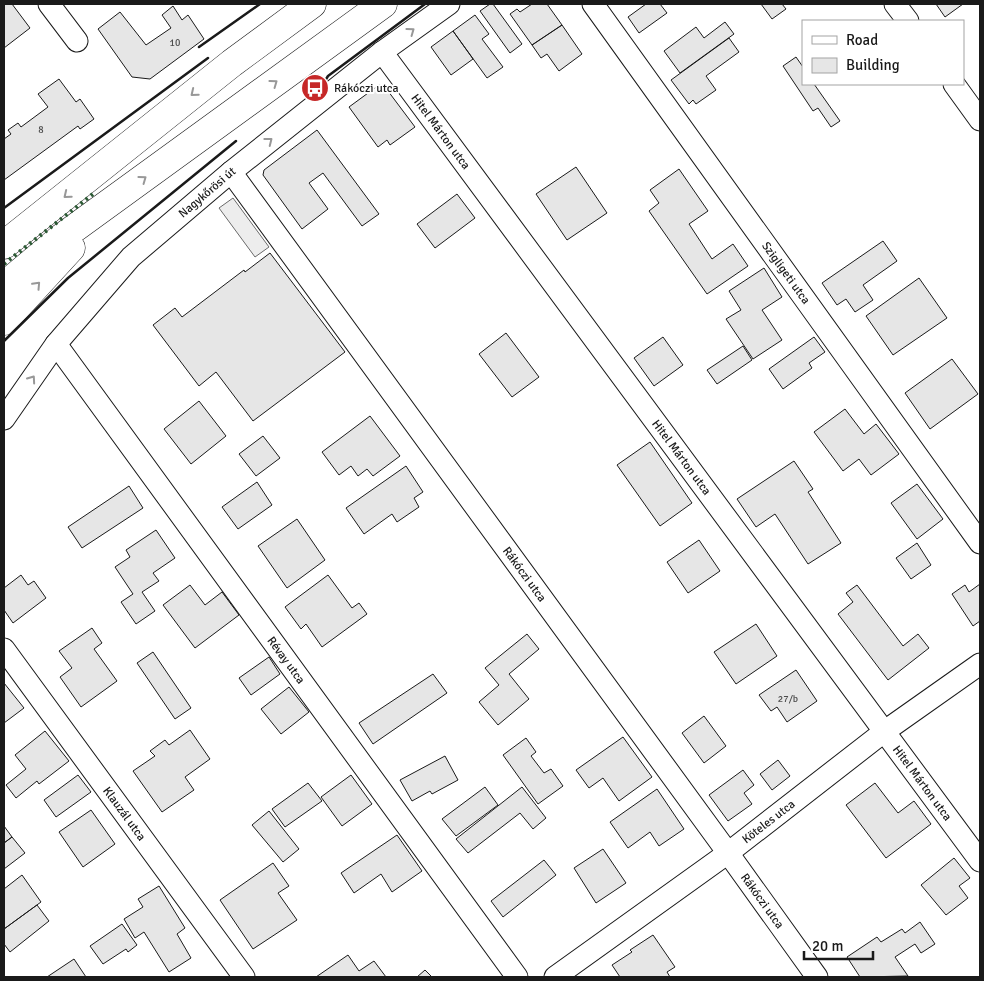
<svg xmlns="http://www.w3.org/2000/svg" width="984" height="981" font-family="Signika,sans-serif">
<rect width="100%" height="100%" fill="#fff"/>
<path fill="#ededed" stroke="#6a6a6a" d="M233,198L269,247L255,257L219,208Z"/>
<path fill="#e6e6e6" stroke="#1a1a1a" d="M4,4H12L30,28L4,48Z
M490,4H493L522,44L510,53L480,11Z
M532,4H547L562,25L532,45L510,14L517,9L520,12Z
M646,4H660L667,13L639,33L628,17Z
M761,4H782L786,9L772,19Z
M936,4H963L945,17Z
M173,6L182,20L188,15L204,39L150,79L132,77L98,29L120,12L146,45L171,28L162,15Z
M475,15L489,34L482,39L503,67L487,78L453,31Z
M725,22L734,34L680,73L664,51L696,27L704,38Z
M562,25L582,54L559,71L547,54L541,58L532,45Z
M453,31L473,59L451,75L431,47Z
M729,38L739,52L706,76L716,90L696,104L693,100L689,104L671,80Z
M796,57L803,67V84H814L840,121L831,127L818,108L813,111L783,66Z
M59,79L76,102L80,99L94,119L80,129L78,126L4,180V139L11,134L8,130L18,123L21,127L48,107L38,94Z
M379,85L385,87L415,127L390,145L387,140L378,147L349,107Z
M317,130L379,214L362,226L323,173L309,183L328,209L302,229L263,175L264,170Z
M576,167L607,213L567,240L536,194Z
M679,169L708,211L689,224L712,259L733,244L748,266L707,294L649,211L659,203L650,190Z
M457,194L475,218L435,248L417,224Z
M883,241L897,261L863,285L873,300L855,312L846,299L837,305L822,283Z
M270,253L345,352L253,421L216,372L199,386L153,325L175,308L182,317L244,270L245,272Z
M764,268L782,297L762,310L782,340L753,359L726,319L741,310L729,291Z
M919,278L947,318L893,355L866,316Z
M506,333L539,377L512,397L479,354Z
M663,337L683,365L654,386L634,358Z
M814,337L825,352L809,363L812,368L783,389L769,369Z
M743,346L752,360L717,384L707,370Z
M952,359L978,394L930,429L905,393Z
M199,401L226,436L191,464L164,429Z
M845,409L864,434L876,424L899,454L871,475L859,459L843,471L814,432Z
M370,416L400,456L373,476L367,469L358,476L351,466L339,475L322,452Z
M263,436L280,458L256,476L239,454Z
M650,442L692,503L660,526L617,465Z
M794,461L813,489L808,492L841,543L808,564L775,514L756,527L737,499Z
M406,466L423,492L414,498L419,507L397,522L392,514L364,534L346,508Z
M257,482L272,505L238,529L222,507Z
M917,484L943,519L917,539L891,503Z
M129,486L143,508L82,548L68,527Z
M297,519L325,560L287,588L258,546Z
M156,530L175,558L153,573L159,581L142,592L155,611L136,624L121,602L133,594L115,567L130,557L126,550Z
M699,540L720,571L688,593L667,562Z
M917,543L931,565L911,579L896,558Z
M21,575L28,585L34,581L46,598L13,623L4,610V588Z
M328,575L352,608L359,603L367,614L322,647L306,624L301,629L285,607Z
M980,584V621L973,626L952,594L965,585L969,592Z
M190,585L205,605L222,592L239,615L195,648L163,605Z
M857,585L903,646L918,634L929,648L888,680L838,614L853,602L846,593Z
M756,624L777,656L736,684L714,652Z
M92,628L102,643L94,649L117,681L81,707L60,677L72,668L59,651Z
M527,634L539,649L509,674L529,699L498,725L479,702L499,685L485,668Z
M153,652L191,708L175,719L137,663Z
M269,657L280,674L251,695L239,678Z
M796,670L817,701L787,722L777,707L771,711L759,695Z
M433,674L447,693L373,744L359,723Z
M4,683L24,708L4,723Z
M289,687L309,712L281,734L261,709Z
M704,716L726,746L704,763L682,733Z
M190,730L210,759L185,777L194,790L162,812L133,771L155,756L150,751L165,740L169,745Z
M45,731L69,761L39,784L37,781L16,798L6,785L26,769L15,755Z
M623,737L652,777L619,801L603,778L589,788L576,770Z
M526,738L536,752L531,756L544,773L551,769L563,786L538,804L503,755Z
M445,756L458,780L432,794L430,791L412,801L400,780Z
M778,760L790,776L772,790L760,774Z
M743,770L754,785L744,793L752,804L728,821L709,795Z
M78,775L91,792L56,817L44,800Z
M351,775L372,804L342,826L321,797Z
M308,783L322,801L285,827L272,809Z
M875,783L898,813L914,801L931,824L886,858L846,805Z
M485,787L498,805L456,836L442,819Z
M522,787L546,818L533,829L520,813L468,853L456,839Z
M657,789L684,829L659,846L650,832L628,848L610,822Z
M91,810L115,844L83,867L59,832Z
M269,811L299,849L283,862L252,825Z
M4,826L12,837L4,843Z
M397,835L422,871L392,892L381,874L354,893L341,873Z
M12,837L25,853L4,869V843Z
M603,849L626,883L596,903L574,868Z
M954,858L970,878L959,886L968,898L946,915L921,885Z
M544,860L556,875L503,917L491,901Z
M273,863L289,886L278,893L297,920L253,949L220,900Z
M22,875L41,902L4,929V889Z
M159,886L185,928L177,934L191,958L169,972L144,932L135,938L124,919L143,907L138,899Z
M37,905L49,921L10,952L4,944V929Z
M920,922L935,944L921,953L915,944L895,957L908,976L860,977L847,957L877,937L881,942L902,929L905,933Z
M122,924L137,945L128,952L126,949L103,964L90,946Z
M653,935L675,967L667,972L670,977H620L612,965L632,952L630,950Z
M348,955L359,971L374,961L386,977H316Z
M74,959L86,977H47Z
M425,970L432,977H417Z"/>
<g fill="none" stroke-linecap="round" stroke-linejoin="round">
<g stroke="#1a1a1a" stroke-width="23">
<g id="minor">
<path d="M49,4L77,41"/>
<path id="s1" d="M593,4L980,543"/>
<path d="M895,4L908,21"/>
<path id="s2" d="M382,52L980,861"/>
<path d="M954,84L980,120"/>
<path id="s3" d="M231,172L728,853L817,977"/>
<path id="s4" d="M56,344L517,977"/>
<path id="s5" d="M4,419L56,344L131,257L231,172L382,52L449,4"/>
<path id="s6" d="M4,649L244,977"/>
<path id="s7" d="M555,977L728,853L885,731L980,664"/>
</g>
</g>
<g stroke="#1a1a1a" stroke-width="29">
<path id="primary" d="M4,245L232,63L312,4
M4,286L61,238L383,4
M4,321L71,248"/>
</g>
<use href="#minor" stroke="#fff" stroke-width="21"/>
<use href="#primary" stroke="#fff" stroke-width="28"/>
<path stroke="#2b5a34" stroke-width="4" stroke-dasharray="2.5 4" stroke-linecap="butt" d="M4,264L93,194"/>
<path stroke="#1a1a1a" stroke-width="2.5" d="M199,47L260,4
M320,89L328,76L425,4
M4,208L208,58
M4,341L68,278L236,141"/>
</g>
<defs><path id="oneway-chevron" d="M-2-3.5L2.5 0L-2 3.5" fill="none" stroke-width="1.6" stroke-linecap="round" stroke-linejoin="round" transform="scale(1.25)"/></defs>
<g stroke="#989898">
<use href="#oneway-chevron" transform="translate(411 31) rotate(-36)"/>
<use href="#oneway-chevron" transform="translate(274 83) rotate(-36)"/>
<use href="#oneway-chevron" transform="translate(194 93) rotate(141)"/>
<use href="#oneway-chevron" transform="translate(269 141) rotate(-38)"/>
<use href="#oneway-chevron" transform="translate(143 179) rotate(-36)"/>
<use href="#oneway-chevron" transform="translate(67 195) rotate(141)"/>
<use href="#oneway-chevron" transform="translate(37 285) rotate(-47)"/>
<use href="#oneway-chevron" transform="translate(32 379) rotate(-55)"/>
</g>
<defs>
<g id="bus-disc" transform="scale(1.4375)"><circle r="9.5" fill="#c62828" stroke="#fff"/><path d="M-5-6H5V4H4V6H2V4H-2V6H-4V4H-5ZM-3.5-4V0h7V-4ZM-3.5 1.2v1.5H-2V1.2ZM2 1.2v1.5H3.5V1.2Z" fill="#fff"/></g>
</defs>
<g fill-rule="evenodd">
<use href="#bus-disc" x="315" y="88"/>
</g>
<g text-anchor="middle" stroke-width="4" stroke-linejoin="round" paint-order="stroke">
<g font-size="10" fill="#4d4d4d">
<text x="175" y="46">10</text>
<text x="41" y="133">8</text>
<text x="788" y="702">27/b</text>
</g>
<g font-size="12" fill="#1a1a1a" stroke="#fff" text-anchor="start">
<text x="334" y="92">Rákóczi utca</text>
</g>
<g font-size="12" fill="#1a1a1a" stroke="#fff">
<text dy="4" stroke="none"><textPath href="#s2" startOffset="99">Hitel Márton utca</textPath></text>
<text dy="4" stroke="none"><textPath href="#s5" startOffset="306">Nagykőrösi út</textPath></text>
<text dy="4" stroke="none"><textPath href="#s1" startOffset="331">Szigligeti utca</textPath></text>
<text dy="4" stroke="none"><textPath href="#s2" startOffset="504">Hitel Márton utca</textPath></text>
<text dy="4" stroke="none"><textPath href="#s3" startOffset="498">Rákóczi utca</textPath></text>
<text dy="4" stroke="none"><textPath href="#s4" startOffset="391">Révay utca</textPath></text>
<text dy="4" stroke="none"><textPath href="#s2" startOffset="909">Hitel Márton utca</textPath></text>
<text dy="4" stroke="none"><textPath href="#s6" startOffset="204">Klauzál utca</textPath></text>
<text dy="4" stroke="none"><textPath href="#s7" startOffset="264">Köteles utca</textPath></text>
<text dy="4" stroke="none"><textPath href="#s3" startOffset="902">Rákóczi utca</textPath></text>
</g>
</g>
<rect width="984" height="981" fill="none" stroke="#1a1a1a" stroke-width="10"/>
<rect x="802" y="20" width="162" height="65" fill="#ffffff" stroke="#a3a3a3"/>
<rect x="812" y="36" width="25" height="8" fill="#ffffff" stroke="#a3a3a3"/>
<text x="846" y="45" font-size="15" fill="#1a1a1a">Road</text>
<rect x="812" y="58" width="25" height="15" fill="#e6e6e6" stroke="#a3a3a3"/>
<text x="846" y="70" font-size="15" fill="#1a1a1a">Building</text>
<path d="M804 951v8h69v-8" fill="none" stroke="#1a1a1a" stroke-width="2.5"/>
<text x="812" y="951" font-size="15" fill="#1a1a1a" stroke="#ffffff" stroke-width="4" paint-order="stroke">20 m</text>
</svg>
